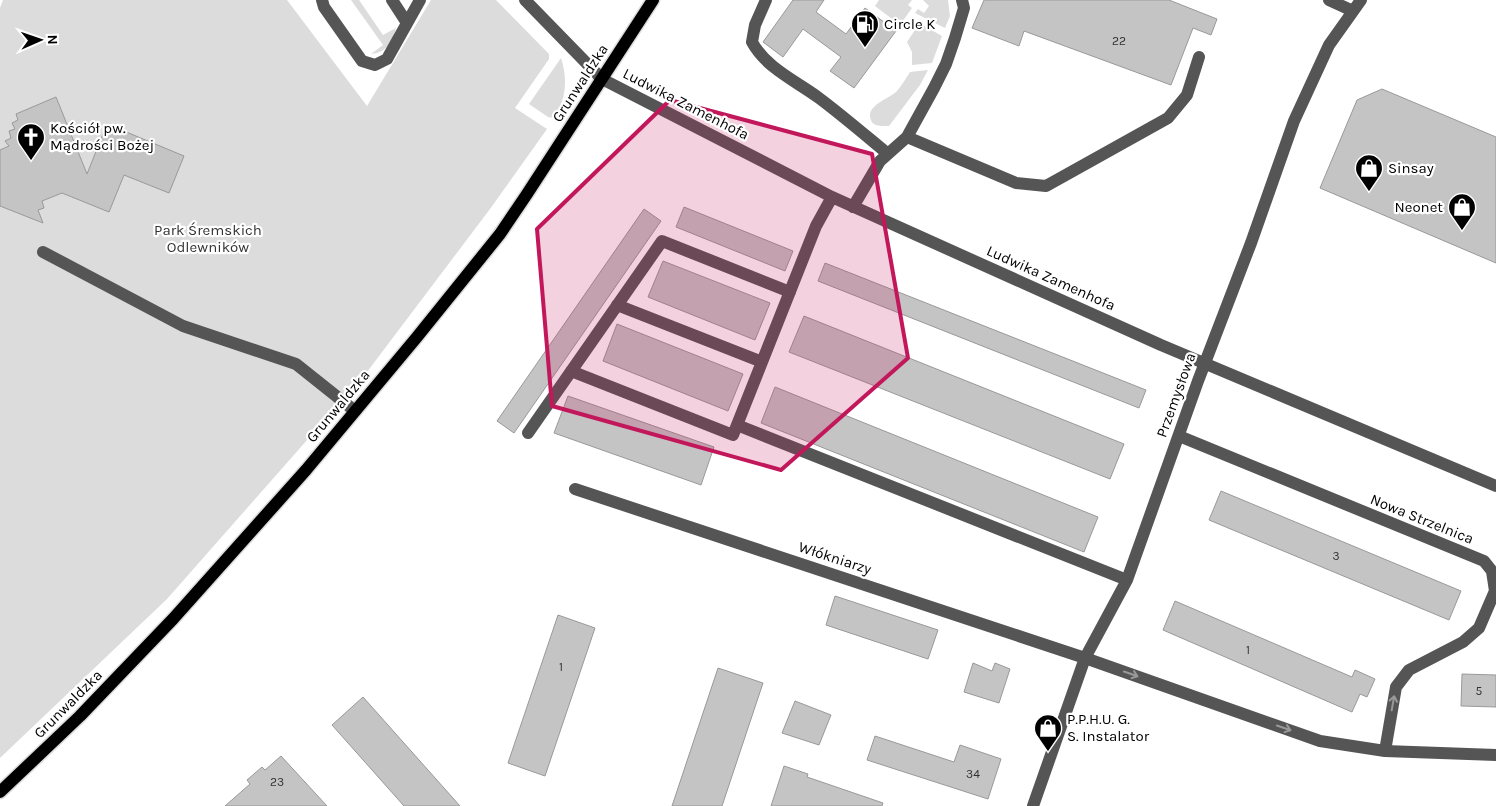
<svg xmlns="http://www.w3.org/2000/svg" width="1496" height="806" font-family="Karla,sans-serif">
<rect width="100%" height="100%" fill="#fff"/>
<path fill="#dcdcdc" d="M3,0H287L367,106L431,0H496L549,54V59L515,108L547,129L490,209L367,372L167,599L0,758V8Z
M351,0H359L383,35L396,28C392,43 387,52 371,54L383,45Z
M879,0H912L908,5L912,8L900,25L875,6Z
M923,0H948L950,16L945,28L915,13L918,9L924,13L929,6Z
M912,19L942,36L932,63L912,65V52L907,42L917,27L910,21Z
M561,58C568,80 566,99 554,118L548,117L529,104Z
M928,70L920,85L889,126C883,126 873,127 871,120C865,106 888,99 896,92C901,87 906,78 910,72Z"/>
<path fill="#c4c4c4" stroke="#999" d="M793,0H824L816,12L846,34L865,8L896,31L854,88L830,71L841,57L803,29L783,57L763,42Z
M984,0H1169L1217,19L1211,35L1193,28L1171,85L1024,31L1019,46L972,28Z
M1382,89L1496,137V263L1320,188L1357,100Z
M56,97L87,174L107,124L184,156L169,193L124,175L109,212L62,193L42,201L44,208L38,210L43,223L0,206V150L9,146L5,141L11,138L9,131L15,129L12,123L18,120L16,114Z
M684,207L793,251L785,271L676,227Z
M644,209L661,221L514,433L497,421Z
M663,261L770,303L755,340L648,297Z
M825,263L1146,390L1139,408L818,281Z
M804,316L1124,444L1110,479L789,352Z
M617,324L743,374L728,411L603,361Z
M775,387L1098,517L1084,552L761,423Z
M568,396L714,447L701,485L554,433Z
M1221,491L1461,591L1449,620L1209,520Z
M835,596L938,630L928,659L826,625Z
M1175,601L1352,677L1355,670L1375,679L1367,697L1360,694L1352,712L1163,630Z
M558,615L595,628L545,776L508,763Z
M973,663L992,671L995,663L1010,669L999,703L964,692Z
M718,668L763,683L722,806H672Z
M1462,674L1496,675V707L1461,706Z
M363,697L460,806H404L332,725Z
M795,701L831,715L819,745L782,733Z
M875,736L954,762L960,745L1001,759L988,799L867,760Z
M281,756L327,806H225L250,784L247,780L262,767L265,770Z
M784,766L808,774L807,777L883,803L882,806H771Z"/>
<g fill="none" stroke-linecap="round" stroke-linejoin="round">
<g stroke="#dbdbdb" stroke-width="15">
<path id="major" d="M0,792L80,716L173,619L306,470L417,337L500,234L527,194L653,0"/>
</g>
<path stroke="#555" stroke-width="12" d="M322,0L324,7L362,61L375,65L387,59L420,0
M392,0L407,23
M525,0L602,79L832,197L1161,345L1496,486
M766,0L755,25L752,42C766,68 796,81 819,98C843,116 865,135 888,154
M1329,0L1353,11
M907,137L1016,183L1046,186L1168,118L1187,95L1199,57
M832,197L816,226L737,425L1127,580
M853,207L880,161L907,137L934,88L946,64L955,38L964,8L962,0
M43,252L183,326L296,364L355,411
M617,305L762,362
M571,371L733,435L737,425
M528,433L662,241L790,292
M1179,436L1484,561L1492,571L1495,591L1479,628L1463,642L1409,670L1396,687L1385,751
M575,489L1085,658L1320,741L1385,751L1496,755
M1033,806L1085,658L1127,580L1198,381L1251,243L1294,121L1329,45L1361,0"/>
<use href="#major" stroke="#000" stroke-width="12"/>
</g>
<defs><path id="oneway-shaft" d="M-6 0H5M1.5-3L5.5 0L1.5 3" fill="none" stroke-width="1.6" stroke-linecap="round" stroke-linejoin="round" transform="scale(1.25)"/></defs>
<g stroke="#999">
<use href="#oneway-shaft" transform="translate(1131 674) rotate(19)"/>
<use href="#oneway-shaft" transform="translate(1393 703) rotate(-80)"/>
<use href="#oneway-shaft" transform="translate(1284 728) rotate(19)"/>
</g>
<path fill="#c2185b" fill-opacity="0.2" stroke="#c2185b" stroke-width="4" stroke-linejoin="round" d="M670,100L872,154L908,358L781,470L552,406L537,229Z"/>
<defs>
<g id="fuel-pin" transform="scale(1.4375)"><path d="M0 17L-7.5 6A9.5 9.5 0 1 1 7.5 6Z" fill="#000" stroke="#fff"/><path d="M-5.5-6h7V0h2V4h1.3V-2.5L3-4.5l.8-.8L6-3V5H2.5V1h-1V6h-7ZM-4.2-4.7v3.2H.2V-4.7Z" fill="#fff"/></g>
<g id="church-pin" transform="scale(1.4375)"><path d="M0 17L-7.5 6A9.5 9.5 0 1 1 7.5 6Z" fill="#000" stroke="#fff"/><path d="M-1.2-6h2.4v3.5h3.3v2.4h-3.3V6h-2.4V-.1h-3.3v-2.4h3.3Z" fill="#fff"/></g>
<g id="shop-pin" transform="scale(1.4375)"><path d="M0 17L-7.5 6A9.5 9.5 0 1 1 7.5 6Z" fill="#000" stroke="#fff"/><path d="M-5-2.5h2.3a2.7 3.5 0 0 1 5.4 0H5L5.5 6h-11ZM-1.5-2.5h3a1.5 2.3 0 0 0-3 0Z" fill="#fff"/></g>
</defs>
<g fill-rule="evenodd">
<use href="#fuel-pin" x="865" y="24"/>
<use href="#church-pin" x="31" y="137"/>
<use href="#shop-pin" x="1369" y="168"/>
<use href="#shop-pin" x="1462" y="207"/>
<use href="#shop-pin" x="1048" y="728"/>
</g>
<g text-anchor="middle" stroke-width="4.5" stroke-linejoin="round" paint-order="stroke">
<g font-size="12" fill="#313131">
<text x="1119" y="45">22</text>
<text x="1336" y="560">3</text>
<text x="1248" y="654">1</text>
<text x="561" y="671">1</text>
<text x="1479" y="695">5</text>
<text x="973" y="778">34</text>
<text x="277" y="786">23</text>
</g>
<g font-size="15" fill="#000" stroke="#fff" text-anchor="start">
<text x="884" y="29">Circle K</text>
<text x="50" y="133">Kościół pw.<tspan x="50" dy="17">Mądrości Bożej</tspan></text>
<text x="1388" y="173">Sinsay</text>
<text x="1443" y="212" text-anchor="end">Neonet</text>
<text x="1067" y="724">P.P.H.U. G.<tspan x="1067" dy="17">S. Instalator</tspan></text>
</g>
<g font-size="15" fill="#000" stroke="#fff">
<text transform="translate(580 83) rotate(-57)" y="5">Grunwaldzka</text>
<text transform="translate(686 104) rotate(27)" y="5">Ludwika Zamenhofa</text>
<text transform="translate(1051 278) rotate(24)" y="5">Ludwika Zamenhofa</text>
<text transform="translate(1176 395) rotate(-70)" y="5">Przemysłowa</text>
<text transform="translate(338 406) rotate(-50)" y="5">Grunwaldzka</text>
<text transform="translate(1422 519) rotate(22)" y="5">Nowa Strzelnica</text>
<text transform="translate(835 558) rotate(18)" y="5">Włókniarzy</text>
<text transform="translate(68 704) rotate(-45)" y="5">Grunwaldzka</text>
</g>
<g font-size="15" fill="#333" stroke="#fff">
<text x="208" y="235">Park Śremskich<tspan x="208" dy="17">Odlewników</tspan></text>
</g>
</g>
<g transform="translate(40 40) rotate(88)" stroke="#ffffff" stroke-width="4" paint-order="stroke">
<path d="M0-4L9 19L0 12L-9 19Z" fill="#000000"/>
<text y="-8" font-size="14" font-weight="bold" text-anchor="middle" fill="#000000">N</text>
</g>
</svg>
